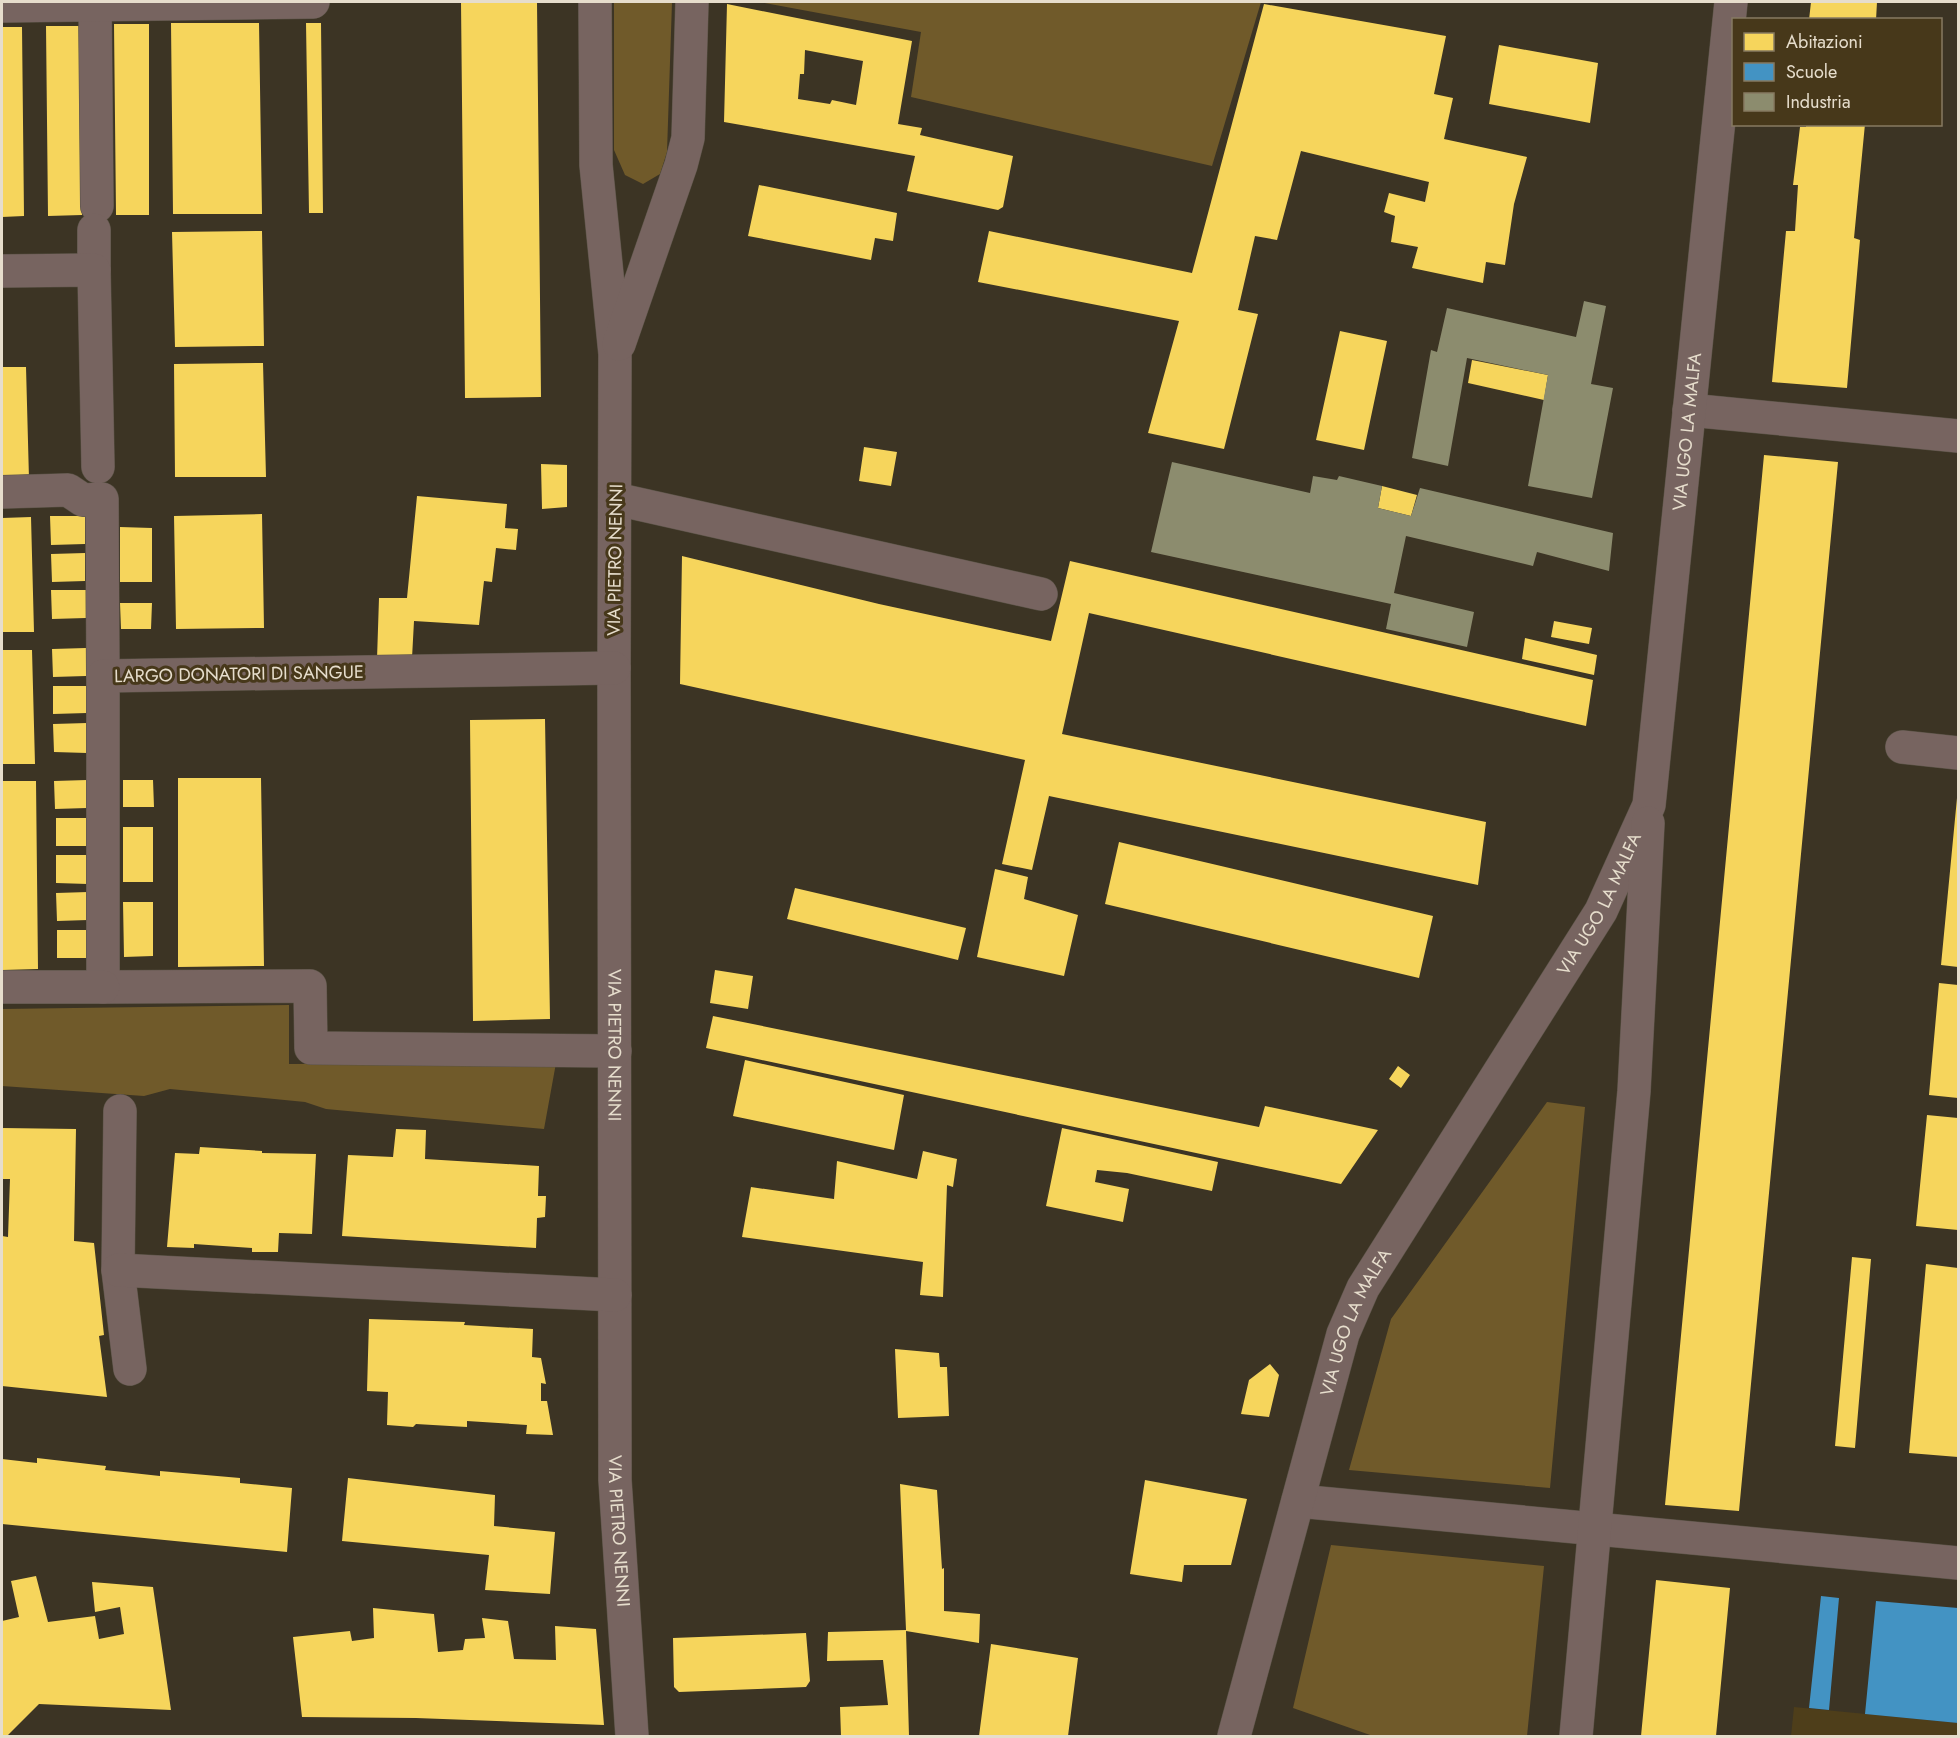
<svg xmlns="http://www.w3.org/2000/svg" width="1960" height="1738" font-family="Jost,sans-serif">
<rect width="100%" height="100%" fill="#3c3424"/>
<path fill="#4e3e1a" d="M1794,1707L1958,1723V1736H1791Z"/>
<path fill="#705a2a" d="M614,2H672L667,152L660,174L643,184L625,175L614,150Z
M759,2H1261L1212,166L911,97L921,32Z
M289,1005V1064L556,1063L544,1129L326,1109L305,1102L170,1089L144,1096L2,1086V1009Z
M1547,1102L1585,1107L1550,1488L1349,1470L1391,1319Z
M1331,1545L1544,1566L1527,1736H1373L1293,1708Z"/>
<path fill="#f6d55c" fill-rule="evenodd" d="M461,2H537L541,397L465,398Z
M1811,2H1877L1876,20H1809Z
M727,4L912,41L898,124L922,128L920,135L1013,156L1003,207L998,210L907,191L915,156L724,122ZM805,50L863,61L856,105L832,100L830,104L798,99L800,74H804Z
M1264,4L1446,36L1434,94L1453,98L1444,139L1527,157L1514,204L1505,265L1486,262L1483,283L1412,268L1418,247L1391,242L1395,216L1384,212L1389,193L1425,202L1429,182L1301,151L1277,240L1255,236L1238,310L1258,314L1224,449L1148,433L1179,321L978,282L989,231L1192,273Z
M171,23H259L262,214H173Z
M306,23H321L323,213H309Z
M114,24H149V215H116Z
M46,26H79L82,215L48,216Z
M2,27H22L24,216L2,217Z
M1499,45L1598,63L1590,123L1489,104Z
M1806,124H1865L1854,238L1860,240L1847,388L1772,382L1786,231H1795L1798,185H1793L1800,127H1806Z
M759,185L897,213L893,241L875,238L871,260L748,236Z
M262,231L264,346L175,347L172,232Z
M1340,331L1387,341L1364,450L1316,440Z
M1472,360L1548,375L1544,400L1468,383Z
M263,363L266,477H175L174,364Z
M2,367H26L29,479L2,480Z
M864,447L897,452L891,486L859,481Z
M1764,455L1838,462L1739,1511L1665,1505Z
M541,464L567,465V507L542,509Z
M1382,486L1417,495L1411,516L1378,508Z
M417,496L507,504L505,528L518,529L516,550L496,548L492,582L484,581L479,625L414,621L412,658L377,659L379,598H407Z
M262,514L264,628L176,629L174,516Z
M50,516H85V544L51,545Z
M31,517L34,632H2V518Z
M120,527L152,528V582H120Z
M85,553V581L52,582L51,554Z
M682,556L879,604L1051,641L1070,561L1593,680L1586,726L1089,613L1062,734L1486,822L1478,885L1049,796L1032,870L1002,864L1025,760L680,684Z
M51,590H86V618L52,619Z
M120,603H152L151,629H121Z
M1554,621L1592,628L1589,644L1551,637Z
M1525,638L1597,655L1594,675L1522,659Z
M86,648V676L53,677L52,649Z
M2,650H32L35,764H2Z
M53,686H87V713L53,714Z
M545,719L550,1019L473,1021L470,720Z
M87,723V753L54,752L53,724Z
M178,778H261L264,966L178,967Z
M87,780V808L55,809L54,781Z
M123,780H153L154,807H123Z
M2,781H36L38,969L2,970Z
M1957,798H1958V967L1941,965Z
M56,818H87L88,846H56Z
M123,827H153V882H123Z
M1119,842L1433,916L1419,978L1105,904Z
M56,855H87L88,884L56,883Z
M995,869L1028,877L1024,899L1078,915L1064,976L977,957Z
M795,888L966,928L958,960L787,919Z
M88,892V920L57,921L56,893Z
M123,902H153V956L124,957Z
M57,930H88V958H57Z
M715,970L753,976L748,1009L710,1003Z
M1939,983L1958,985V1098L1929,1095Z
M713,1016L1259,1127L1265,1106L1378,1130L1341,1184L706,1048Z
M745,1060L904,1095L894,1150L733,1116Z
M1398,1066L1410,1075L1401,1088L1389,1079Z
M1927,1115L1958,1118V1230L1916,1226Z
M2,1128L76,1129L74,1241L94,1243L104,1335L99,1336L107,1397L2,1386V1236L8,1237L10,1179H2Z
M1062,1128L1218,1162L1212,1191L1127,1173L1097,1170L1095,1182L1129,1189L1123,1222L1046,1206Z
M396,1129L426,1130L425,1159L539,1166L538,1196H546L545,1217L537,1218L536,1248L342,1236L348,1155L393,1157Z
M200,1147L262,1151V1153L316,1154L312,1234L279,1233L278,1252H252V1248L194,1244V1248L167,1247L175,1153L199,1154Z
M923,1151L957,1159L953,1187L947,1185L943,1297L920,1295L923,1262L742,1237L751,1187L834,1199L837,1161L917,1179Z
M1852,1257L1871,1259L1855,1448L1835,1446Z
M1926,1264L1958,1268V1457L1909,1453Z
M369,1319L465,1322L464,1325L533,1329L532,1357L541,1358L546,1384L541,1383V1401H547L553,1435L526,1434L527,1425L467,1421V1427L416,1424L413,1427L387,1425L388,1392L367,1391Z
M895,1349L939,1353L940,1367H947L949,1416L898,1418Z
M1270,1364L1279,1375L1269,1417L1241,1414L1249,1380Z
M37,1458L106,1466L105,1470L160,1476V1471L240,1478V1483L292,1488L287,1552L2,1524V1459L37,1463Z
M348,1478L495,1495L494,1526L555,1532L550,1594L485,1590L489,1555L342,1541Z
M1145,1480L1247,1499L1231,1565H1184L1182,1582L1130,1574Z
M900,1484L937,1490L942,1569L944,1568V1611L980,1614L979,1643L906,1631L909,1736H841L840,1707L888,1705L883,1660L827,1661L828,1632L906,1630Z
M36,1576L48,1622L95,1616L99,1639L124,1634L120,1607L95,1612L92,1582L153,1587L171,1710L39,1704L7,1736H2V1621L19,1617L11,1581Z
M1656,1580L1730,1588L1716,1736H1641Z
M373,1608L434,1614L438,1652L463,1650L465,1639L485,1638L482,1618L508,1621L514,1659L556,1660L555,1626L596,1629L604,1725L416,1718L302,1717L293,1637L350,1631L352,1641L374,1638Z
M806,1633L810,1681L806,1687L679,1692L674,1687L673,1638Z
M991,1644L1078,1658L1068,1736H979Z"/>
<path fill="#4393c3" d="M1821,1596L1839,1598L1829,1710L1809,1708Z
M1876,1601L1958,1608V1723L1865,1714Z"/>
<path fill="#8c8c6e" d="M1584,301L1606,306L1591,384L1613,388L1592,498L1528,486L1548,375L1467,358L1448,466L1412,458L1431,350L1437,352L1447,308L1576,337Z
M1172,462L1310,493L1313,476L1337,480L1339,476L1382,486L1378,508L1411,516L1420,488L1613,533L1609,571L1537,552L1533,566L1406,536L1394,593L1474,612L1467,647L1386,629L1391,604L1151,552Z"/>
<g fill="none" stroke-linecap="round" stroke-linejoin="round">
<g stroke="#595245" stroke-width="34">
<g id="minor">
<path d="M95,2L97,206"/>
<path id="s1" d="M595,2L596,165L615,354L614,668L615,1480L632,1736"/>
<path d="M2,6L313,2"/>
<path d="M94,230V270"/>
<path d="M2,271L94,270L98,467"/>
<path d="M619,344L681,165L688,138L692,2"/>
<path d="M1689,410L1958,436"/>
<path d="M2,492L68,490L83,500L102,499L103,676"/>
<path d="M616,499L1041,594"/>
<path d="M614,668L103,676V987L310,986L311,1048L615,1051"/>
<path d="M1902,747L1958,753"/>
<path d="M2,987H103"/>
<path d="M120,1111L118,1270L130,1369"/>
<path d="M118,1270L615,1295"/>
<path d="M1298,1501L1958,1563"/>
<path id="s2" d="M1234,1736L1343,1334L1363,1288L1601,911L1649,805L1731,2"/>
<path d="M1576,1736L1634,1091L1648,823"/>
</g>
</g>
<use href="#minor" stroke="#776460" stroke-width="33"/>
</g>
<g text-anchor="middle" stroke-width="6" stroke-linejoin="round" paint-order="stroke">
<g font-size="18" fill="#e6ddcc" stroke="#47381a">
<text dy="6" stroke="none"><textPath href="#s2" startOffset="1404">VIA UGO LA MALFA</textPath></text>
<text transform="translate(615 560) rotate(-89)" y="6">VIA PIETRO NENNI</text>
<text transform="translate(239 674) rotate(-1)" y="6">LARGO DONATORI DI SANGUE</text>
<text dy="6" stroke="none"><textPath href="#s2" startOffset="918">VIA UGO LA MALFA</textPath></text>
<text dy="6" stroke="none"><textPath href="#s1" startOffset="1044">VIA PIETRO NENNI</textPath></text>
<text dy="6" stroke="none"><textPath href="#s2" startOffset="432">VIA UGO LA MALFA</textPath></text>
<text dy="6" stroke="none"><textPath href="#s1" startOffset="1530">VIA PIETRO NENNI</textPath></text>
</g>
</g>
<rect width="1960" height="1738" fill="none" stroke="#e6ddcc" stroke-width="6"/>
<rect x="1732" y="18" width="210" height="108" fill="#47381a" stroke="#877a61" stroke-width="1.5"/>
<rect x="1744" y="33" width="30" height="18" fill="#f6d55c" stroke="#877a61" stroke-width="1.5"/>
<text x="1786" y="48" font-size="18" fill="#e6ddcc">Abitazioni</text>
<rect x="1744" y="63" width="30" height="18" fill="#4393c3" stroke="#877a61" stroke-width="1.5"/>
<text x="1786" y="78" font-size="18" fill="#e6ddcc">Scuole</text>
<rect x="1744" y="93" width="30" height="18" fill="#8c8c6e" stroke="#877a61" stroke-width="1.5"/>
<text x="1786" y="108" font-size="18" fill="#e6ddcc">Industria</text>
</svg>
